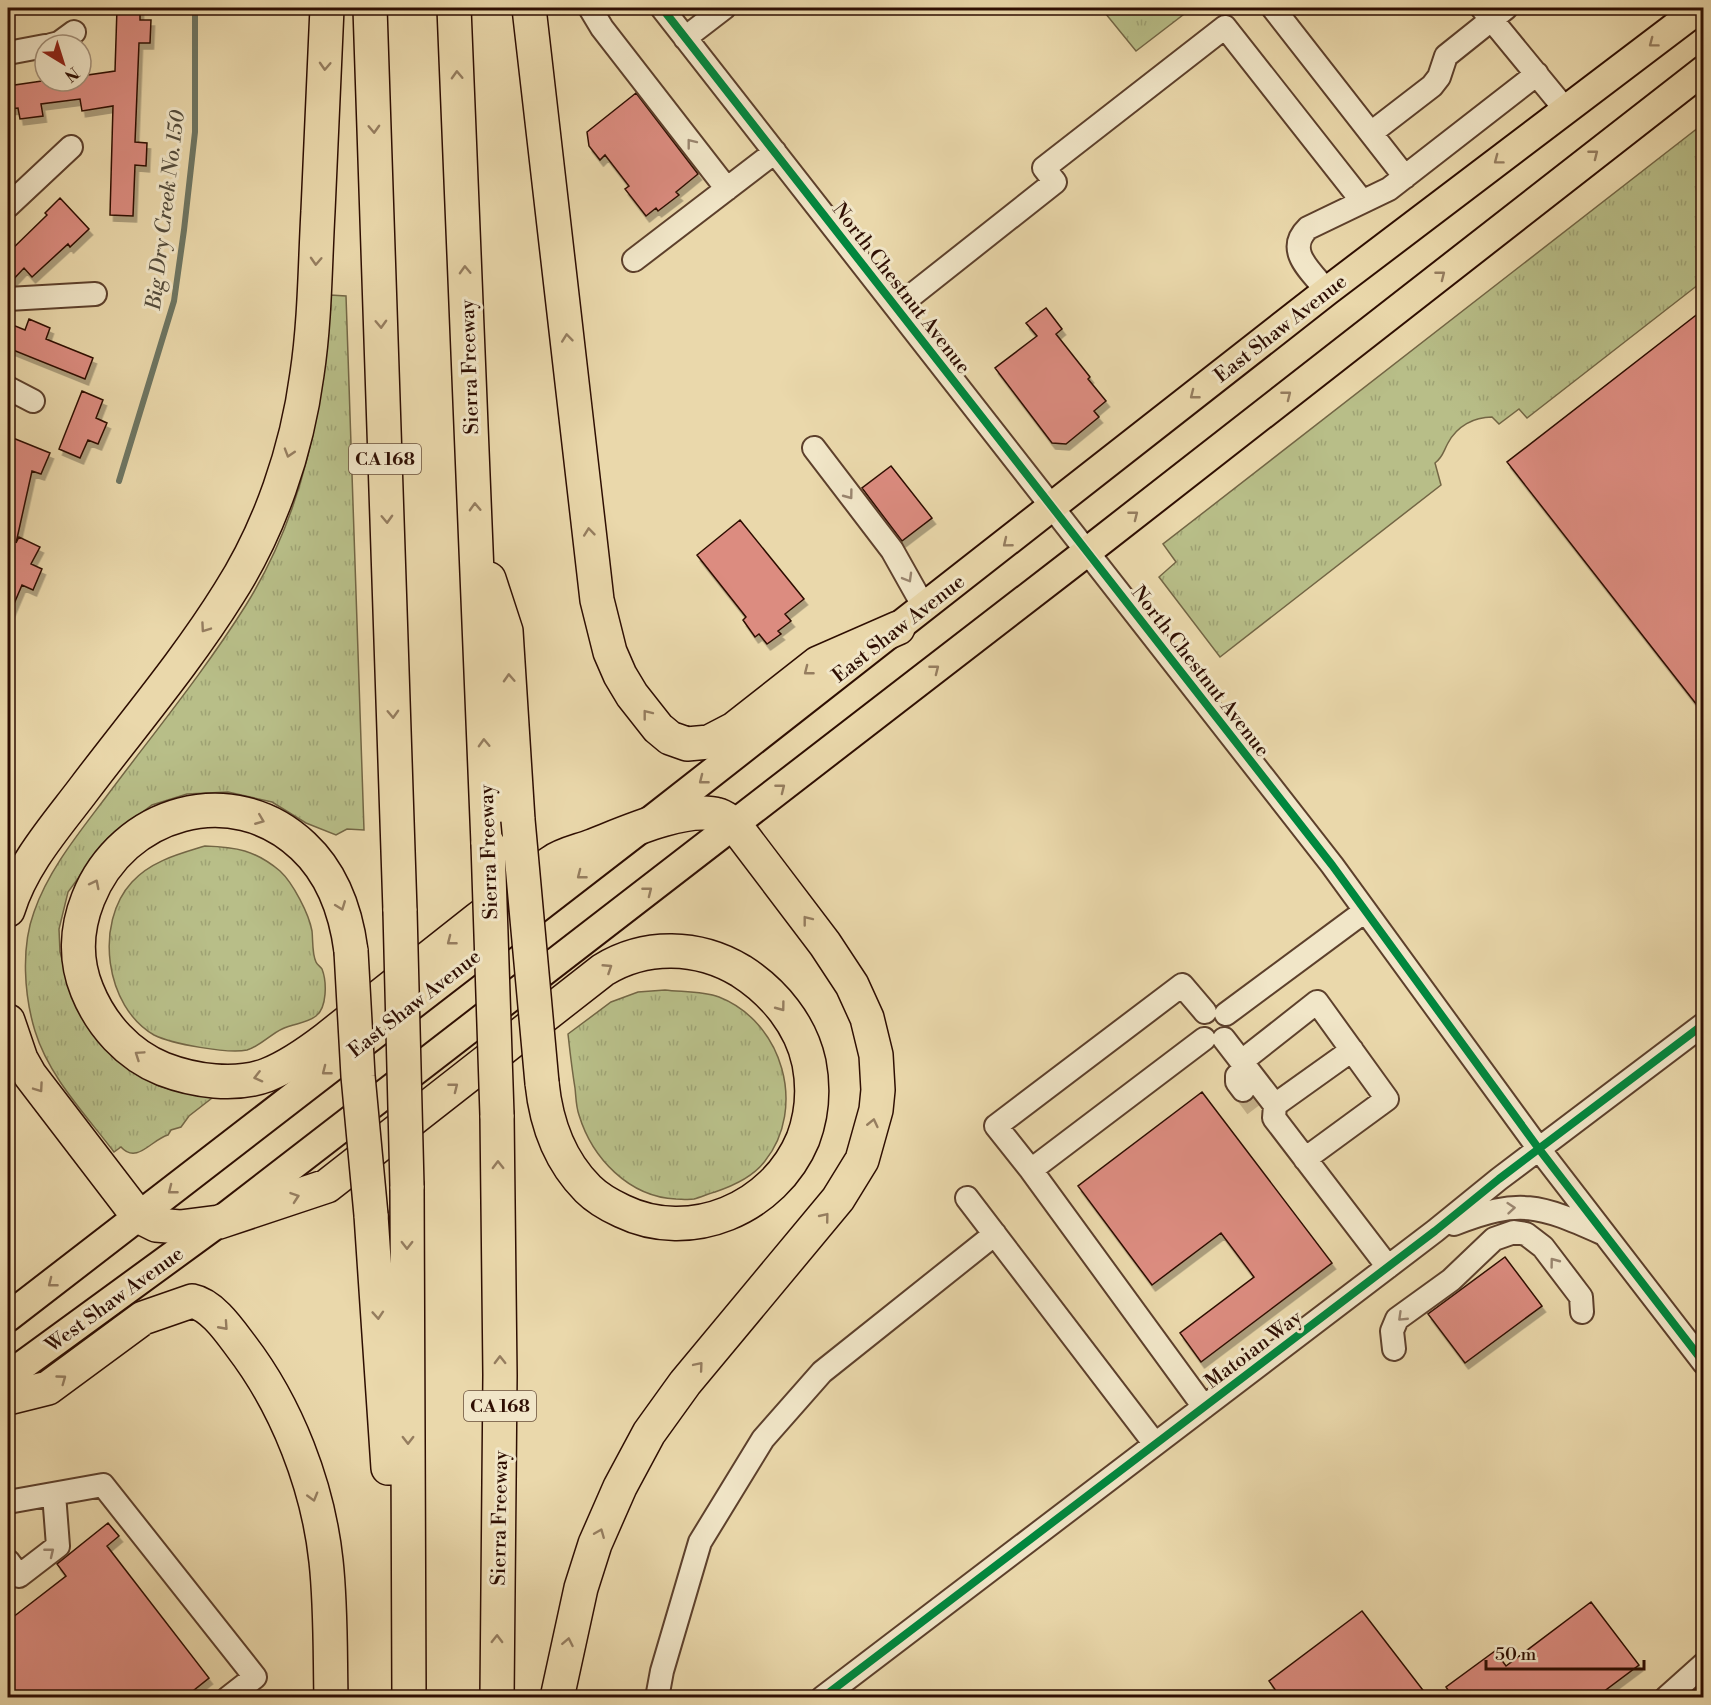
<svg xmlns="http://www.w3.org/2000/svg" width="1711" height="1705" font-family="'Libre Bodoni',serif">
<defs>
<pattern id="grass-tufts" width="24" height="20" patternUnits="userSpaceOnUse" patternTransform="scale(1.5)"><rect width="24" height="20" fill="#b8be88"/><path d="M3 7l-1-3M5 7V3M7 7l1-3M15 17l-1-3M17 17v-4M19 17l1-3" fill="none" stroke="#9ea274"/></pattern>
<filter id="shadow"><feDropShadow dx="3.5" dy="6" stdDeviation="0" flood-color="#0004"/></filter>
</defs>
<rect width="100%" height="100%" fill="#ead8ab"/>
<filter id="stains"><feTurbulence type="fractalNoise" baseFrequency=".00333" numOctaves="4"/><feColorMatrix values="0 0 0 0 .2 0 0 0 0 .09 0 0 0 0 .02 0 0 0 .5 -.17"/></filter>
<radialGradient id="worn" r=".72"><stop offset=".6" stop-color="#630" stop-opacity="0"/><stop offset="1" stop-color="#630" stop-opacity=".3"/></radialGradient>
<path fill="url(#grass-tufts)" stroke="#736645" stroke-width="1.5" d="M1101,8H1192L1136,51Z
M1703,124V281L1527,418L1519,409L1499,424L1492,417C1474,417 1457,426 1448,443C1443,452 1443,457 1435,463L1441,485L1220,657L1159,577L1176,562L1163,544Z
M330,295L346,296L364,830L347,829L336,835L306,823L272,802L228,792L187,794L152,805L107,839L68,892L59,929L60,952L69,987L80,1013L95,1037L113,1057L134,1072L159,1086L184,1093L213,1096L212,1098L189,1116L181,1127L171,1130L168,1135C152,1139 137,1165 121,1147L114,1152C86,1115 49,1077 35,1031C24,995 21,947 34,912C49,869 79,833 106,797C153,734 204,672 246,605C305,510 324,405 330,295Z
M205,846C236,847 255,850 280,871C293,883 309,914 312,931C313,940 312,954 316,962C317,965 321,967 322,969C327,982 327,1008 316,1016C306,1024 294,1023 282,1029C271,1034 259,1047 247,1050C228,1054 172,1044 154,1035C105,1007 94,923 132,882C151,861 179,854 205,846Z
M665,990C682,992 703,991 719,997C783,1022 807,1108 765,1161C754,1176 733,1186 715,1192C708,1194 701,1197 694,1199C688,1200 681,1199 676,1199C629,1197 592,1158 579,1115C576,1107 576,1097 575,1088C572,1070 570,1052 568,1034L611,1002L638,992Z"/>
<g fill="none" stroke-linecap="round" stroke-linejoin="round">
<path stroke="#6e7663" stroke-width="6" d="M119,481L174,301L184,230L195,132V8"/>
</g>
<path fill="#dc8c80" stroke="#2e0e02" stroke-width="1.5" filter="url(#shadow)" d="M117,8H140V20H151L150,43H139L135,142L147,143L146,166L135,165L133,216L110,215L113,106L82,111L80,99L41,104L43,116L20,119L18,108L8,109V86L42,81H81V76L115,71Z
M636,93L698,174L676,192L679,195L658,211L656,208L646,216L625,189L629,186L605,155L600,160L589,146L587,132Z
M60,198L89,229L70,247L68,244L32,277L24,268L8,285V253L47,215L45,213Z
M1046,308L1062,329L1056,334L1090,377L1088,379L1106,401L1094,411L1099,417L1066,444L1052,443L995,368L1037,336L1026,323Z
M1704,309V714L1507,462Z
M29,319L50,328L46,339L93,358L85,379L8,348V323L25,330Z
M82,391L103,400L96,418L107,423L98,444L88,440L80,458L59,449Z
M8,436L50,453L41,474L32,471L16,543L19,537L40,547L31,564L42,569L33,590L22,585L8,618V562L13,549L8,548Z
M891,466L932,518L902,541L862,488Z
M740,520L804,599L785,614L791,621L778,631L781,634L767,644L759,634L755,637L743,620L746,617L697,555Z
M1202,1092L1332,1263L1201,1362L1180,1333L1254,1277L1221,1233L1152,1285L1078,1186Z
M1505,1257L1542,1306L1465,1363L1428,1314Z
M108,1523L119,1536L107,1546L209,1678L184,1698H8V1621L66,1576L57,1564Z
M1591,1602L1639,1665L1595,1698H1453L1446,1687L1495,1651L1506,1666Z
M1362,1611L1429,1698H1281L1269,1681Z"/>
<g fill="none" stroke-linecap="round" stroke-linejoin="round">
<path stroke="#c4b089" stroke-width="22" stroke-dasharray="22 11" stroke-linecap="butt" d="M1243,1090L1258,1110"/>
<g stroke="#5d402c" stroke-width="26">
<path id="minor" d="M590,8L602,28L727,189
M662,8L1332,865L1539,1149L1704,1363
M1273,8L1405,177
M1482,8L1565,109
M685,38L724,8
M51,45L59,43L74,32
M8,53L45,46
M1371,133L1432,86L1439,77L1446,56L1506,8
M8,206L71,147
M634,260L775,152
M1327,291C1312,272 1284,251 1308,228L1389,189L1537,74
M8,299L95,294
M897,307L1055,182L1044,168L1225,27L1362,201
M8,388L33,401
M814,448L892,550L924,607
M1226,1014L1365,911
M1224,1039L1275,1105L1274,1118L1388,1267
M1242,1061L1317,1002L1387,1099L1305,1159
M1243,1090L1237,1082V1076L1246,1067
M1275,1105L1352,1050
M1031,1170L996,1126L1182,985L1205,1012
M967,1198L1155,1444
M1454,1224C1520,1198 1539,1205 1602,1233
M1394,1349L1392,1331L1397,1319L1451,1280L1494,1239L1514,1232L1526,1234L1543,1247L1581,1297L1582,1312
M1204,1407L1031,1170L1204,1039
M8,1502L103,1485L255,1677L228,1698
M8,1561L19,1576L58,1546L54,1494
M657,1698L662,1671L700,1542L763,1439L822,1372L995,1234
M822,1698L1435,1231L1499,1179L1704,1024
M1666,1698L1704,1664"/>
</g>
<g stroke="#2e0e02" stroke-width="32">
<path id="major" d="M8,1317L644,826L1327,291L1700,8
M8,1376L219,1222L1088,551L1704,70"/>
</g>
<g stroke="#2e0e02" stroke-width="36">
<path id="highway" d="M370,8L400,911
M454,8L488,844
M529,8L597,600L610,652L620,675L632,695L658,728L670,738L687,744L709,742L734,729L818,663L898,628
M489,579L506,631L518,820
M8,910C22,864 56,826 84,789C133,724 186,662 229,593C270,529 297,450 307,374C315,321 315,265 318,211C321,143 324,75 327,8
M351,951C346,912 333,874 303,846C232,779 122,812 88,899C76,929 75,961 87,990C101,1025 128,1055 163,1069C194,1081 235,1087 267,1075C287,1067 309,1052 326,1039C376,999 427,959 478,919C502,901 526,878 552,862C563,854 579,851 592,846C623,834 686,805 718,815C723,816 729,821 734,824L825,944L852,985L867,1018L876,1055L878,1090L876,1110L862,1160L838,1199L685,1383L649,1433L620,1487L595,1544L581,1588L557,1698
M8,1021L21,1059L30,1075L138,1216L156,1225L180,1227L219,1222L327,1186L603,970C645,944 698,945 741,971C774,992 801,1025 809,1063C814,1089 812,1115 803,1139C774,1209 690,1244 622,1211C609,1205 598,1199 588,1189C559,1160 546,1122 542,1083
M407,1186L409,1698
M371,1215L388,1468
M8,1398L48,1388L143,1318L192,1301C212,1305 229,1330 241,1346C287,1406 318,1486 326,1561C331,1606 330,1652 331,1698
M497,1698L500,1375L497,1115"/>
</g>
<use href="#minor" stroke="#f1e6c8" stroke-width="22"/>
<use href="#major" stroke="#ead8ab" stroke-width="28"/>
<use href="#highway" stroke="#ead8ab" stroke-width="33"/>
<g stroke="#2e0e02" stroke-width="36" stroke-linecap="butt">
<path id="highway-bridge" d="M518,820L542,1083
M488,844L497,1115
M400,911L407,1186
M351,951L358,1076L371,1215"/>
</g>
<use href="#highway-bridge" stroke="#ead8ab" stroke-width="33"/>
<g stroke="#f1e6c8" stroke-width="11">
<path id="cycleway" d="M662,8L1332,865L1539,1149L1704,1363
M822,1698L1435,1231L1499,1179L1704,1024"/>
</g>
<use href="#cycleway" stroke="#00873e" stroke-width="8"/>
</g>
<defs><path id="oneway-chevron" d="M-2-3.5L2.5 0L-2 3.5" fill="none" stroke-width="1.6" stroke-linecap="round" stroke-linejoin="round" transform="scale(1.5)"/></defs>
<g stroke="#957d5f">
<use href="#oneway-chevron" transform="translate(1653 43) rotate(143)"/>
<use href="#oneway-chevron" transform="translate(325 66) rotate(93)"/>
<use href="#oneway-chevron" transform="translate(457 75) rotate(-92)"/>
<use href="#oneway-chevron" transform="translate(374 129) rotate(88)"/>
<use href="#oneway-chevron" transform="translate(1594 154) rotate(-38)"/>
<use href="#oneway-chevron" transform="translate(1498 160) rotate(143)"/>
<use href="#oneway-chevron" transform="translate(316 261) rotate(93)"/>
<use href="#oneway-chevron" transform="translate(465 270) rotate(-92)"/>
<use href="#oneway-chevron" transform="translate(1441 275) rotate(-38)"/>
<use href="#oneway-chevron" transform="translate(381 324) rotate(88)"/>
<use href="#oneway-chevron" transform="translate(567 338) rotate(-96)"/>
<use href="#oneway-chevron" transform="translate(1194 395) rotate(142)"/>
<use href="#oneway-chevron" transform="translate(1287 395) rotate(-38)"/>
<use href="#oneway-chevron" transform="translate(289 453) rotate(107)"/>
<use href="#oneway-chevron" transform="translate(475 507) rotate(-92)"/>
<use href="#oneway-chevron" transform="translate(1134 515) rotate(-38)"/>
<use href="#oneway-chevron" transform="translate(387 519) rotate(88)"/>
<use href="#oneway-chevron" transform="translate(589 532) rotate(-96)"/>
<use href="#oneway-chevron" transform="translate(1007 543) rotate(141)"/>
<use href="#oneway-chevron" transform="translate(205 628) rotate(125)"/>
<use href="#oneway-chevron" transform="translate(935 669) rotate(-38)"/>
<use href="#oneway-chevron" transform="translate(808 671) rotate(142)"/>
<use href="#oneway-chevron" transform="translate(509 678) rotate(-93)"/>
<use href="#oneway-chevron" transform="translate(393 714) rotate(88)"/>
<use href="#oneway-chevron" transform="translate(647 714) rotate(-128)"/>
<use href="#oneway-chevron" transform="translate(484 743) rotate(-92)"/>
<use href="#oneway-chevron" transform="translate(703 780) rotate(142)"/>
<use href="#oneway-chevron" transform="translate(781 788) rotate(-38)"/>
<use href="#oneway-chevron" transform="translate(260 820) rotate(22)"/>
<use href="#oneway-chevron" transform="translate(581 875) rotate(142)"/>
<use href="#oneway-chevron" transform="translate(95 884) rotate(-63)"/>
<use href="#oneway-chevron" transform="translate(648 891) rotate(-38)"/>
<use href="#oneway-chevron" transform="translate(341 906) rotate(69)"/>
<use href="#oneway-chevron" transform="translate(807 920) rotate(-128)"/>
<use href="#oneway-chevron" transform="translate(451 941) rotate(142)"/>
<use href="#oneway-chevron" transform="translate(608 968) rotate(-33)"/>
<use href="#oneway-chevron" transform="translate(781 1007) rotate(53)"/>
<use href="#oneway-chevron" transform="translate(139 1055) rotate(-146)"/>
<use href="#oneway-chevron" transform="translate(326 1071) rotate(142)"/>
<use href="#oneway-chevron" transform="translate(258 1077) rotate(166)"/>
<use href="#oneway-chevron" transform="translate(454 1087) rotate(-38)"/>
<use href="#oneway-chevron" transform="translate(39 1088) rotate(55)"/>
<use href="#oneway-chevron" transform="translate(873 1123) rotate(-77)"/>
<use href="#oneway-chevron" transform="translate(498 1165) rotate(-91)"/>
<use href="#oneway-chevron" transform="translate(172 1190) rotate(142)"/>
<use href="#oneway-chevron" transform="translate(295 1197) rotate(-19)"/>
<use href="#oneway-chevron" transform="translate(825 1217) rotate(-51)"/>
<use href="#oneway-chevron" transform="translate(407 1245) rotate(90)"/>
<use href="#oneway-chevron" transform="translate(52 1283) rotate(142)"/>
<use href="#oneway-chevron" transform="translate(378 1315) rotate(86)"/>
<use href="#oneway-chevron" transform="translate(224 1326) rotate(48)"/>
<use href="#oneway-chevron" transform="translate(500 1360) rotate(-91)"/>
<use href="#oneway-chevron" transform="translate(699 1366) rotate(-50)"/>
<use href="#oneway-chevron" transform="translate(62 1379) rotate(-36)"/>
<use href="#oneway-chevron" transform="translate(408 1440) rotate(90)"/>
<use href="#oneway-chevron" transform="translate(313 1497) rotate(74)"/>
<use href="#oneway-chevron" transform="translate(600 1533) rotate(-68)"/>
<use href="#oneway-chevron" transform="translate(497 1639) rotate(-89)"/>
<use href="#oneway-chevron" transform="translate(568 1642) rotate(-79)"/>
</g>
<g stroke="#99856f">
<use href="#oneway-chevron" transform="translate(691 143) rotate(-128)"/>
<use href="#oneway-chevron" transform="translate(849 495) rotate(53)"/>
<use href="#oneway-chevron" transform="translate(908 578) rotate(60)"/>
<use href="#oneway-chevron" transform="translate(1511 1208) rotate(-5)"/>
<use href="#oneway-chevron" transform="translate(1554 1262) rotate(-127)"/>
<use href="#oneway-chevron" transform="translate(1402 1317) rotate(136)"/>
<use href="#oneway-chevron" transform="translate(50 1552) rotate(-39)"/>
</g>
<g text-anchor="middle" stroke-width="6" stroke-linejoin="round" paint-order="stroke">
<g fill="#f1e6c8" stroke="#684f3d" stroke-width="1.5">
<rect x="349" y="444" width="72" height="30" rx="4.5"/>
<rect x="464" y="1391" width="72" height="30" rx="4.5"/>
</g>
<g font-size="18" font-weight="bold" fill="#2e0e02">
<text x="385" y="465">CA 168</text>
<text x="500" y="1412">CA 168</text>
</g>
<g font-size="20" fill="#2e0e02" stroke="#f1e6c8">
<text transform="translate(902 288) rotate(52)" y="7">North Chestnut Avenue</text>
<text transform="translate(1280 328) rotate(-38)" y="7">East Shaw Avenue</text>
<text transform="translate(469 367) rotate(-92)" y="7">Sierra Freeway</text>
<text transform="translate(898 628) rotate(-38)" y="7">East Shaw Avenue</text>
<text transform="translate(1201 671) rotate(52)" y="7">North Chestnut Avenue</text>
<text transform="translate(488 852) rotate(-92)" y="7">Sierra Freeway</text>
<text transform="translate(414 1003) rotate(-38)" y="7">East Shaw Avenue</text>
<text transform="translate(114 1299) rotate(-36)" y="7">West Shaw Avenue</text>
<text transform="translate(1253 1349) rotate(-37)" y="7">Matoian Way</text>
<text transform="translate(499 1518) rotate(-89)" y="7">Sierra Freeway</text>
</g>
<g font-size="21" font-style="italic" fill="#534b3b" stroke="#f1e6c8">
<text transform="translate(165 210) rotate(-83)" y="7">Big Dry Creek No. 150</text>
</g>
</g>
<rect width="1711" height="1705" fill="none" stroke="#ead8ab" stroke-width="30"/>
<rect x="9" y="9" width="1693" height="1687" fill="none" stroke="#2e0e02" stroke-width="3"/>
<rect x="15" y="15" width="1681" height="1675" fill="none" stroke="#2e0e02" stroke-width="1.5"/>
<g transform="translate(63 63) rotate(142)"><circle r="28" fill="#f1e6c8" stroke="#a39079" stroke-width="1.5"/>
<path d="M0-4.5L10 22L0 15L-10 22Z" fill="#8f2418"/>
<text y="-9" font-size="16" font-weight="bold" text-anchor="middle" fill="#2e0e02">N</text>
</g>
<path d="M1486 1660v9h158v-9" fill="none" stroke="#2e0e02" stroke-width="3"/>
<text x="1495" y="1660" font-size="18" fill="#2e0e02" stroke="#f1e6c8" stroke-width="4.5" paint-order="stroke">50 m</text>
<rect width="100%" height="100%" filter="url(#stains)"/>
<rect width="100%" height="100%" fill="url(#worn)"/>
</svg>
